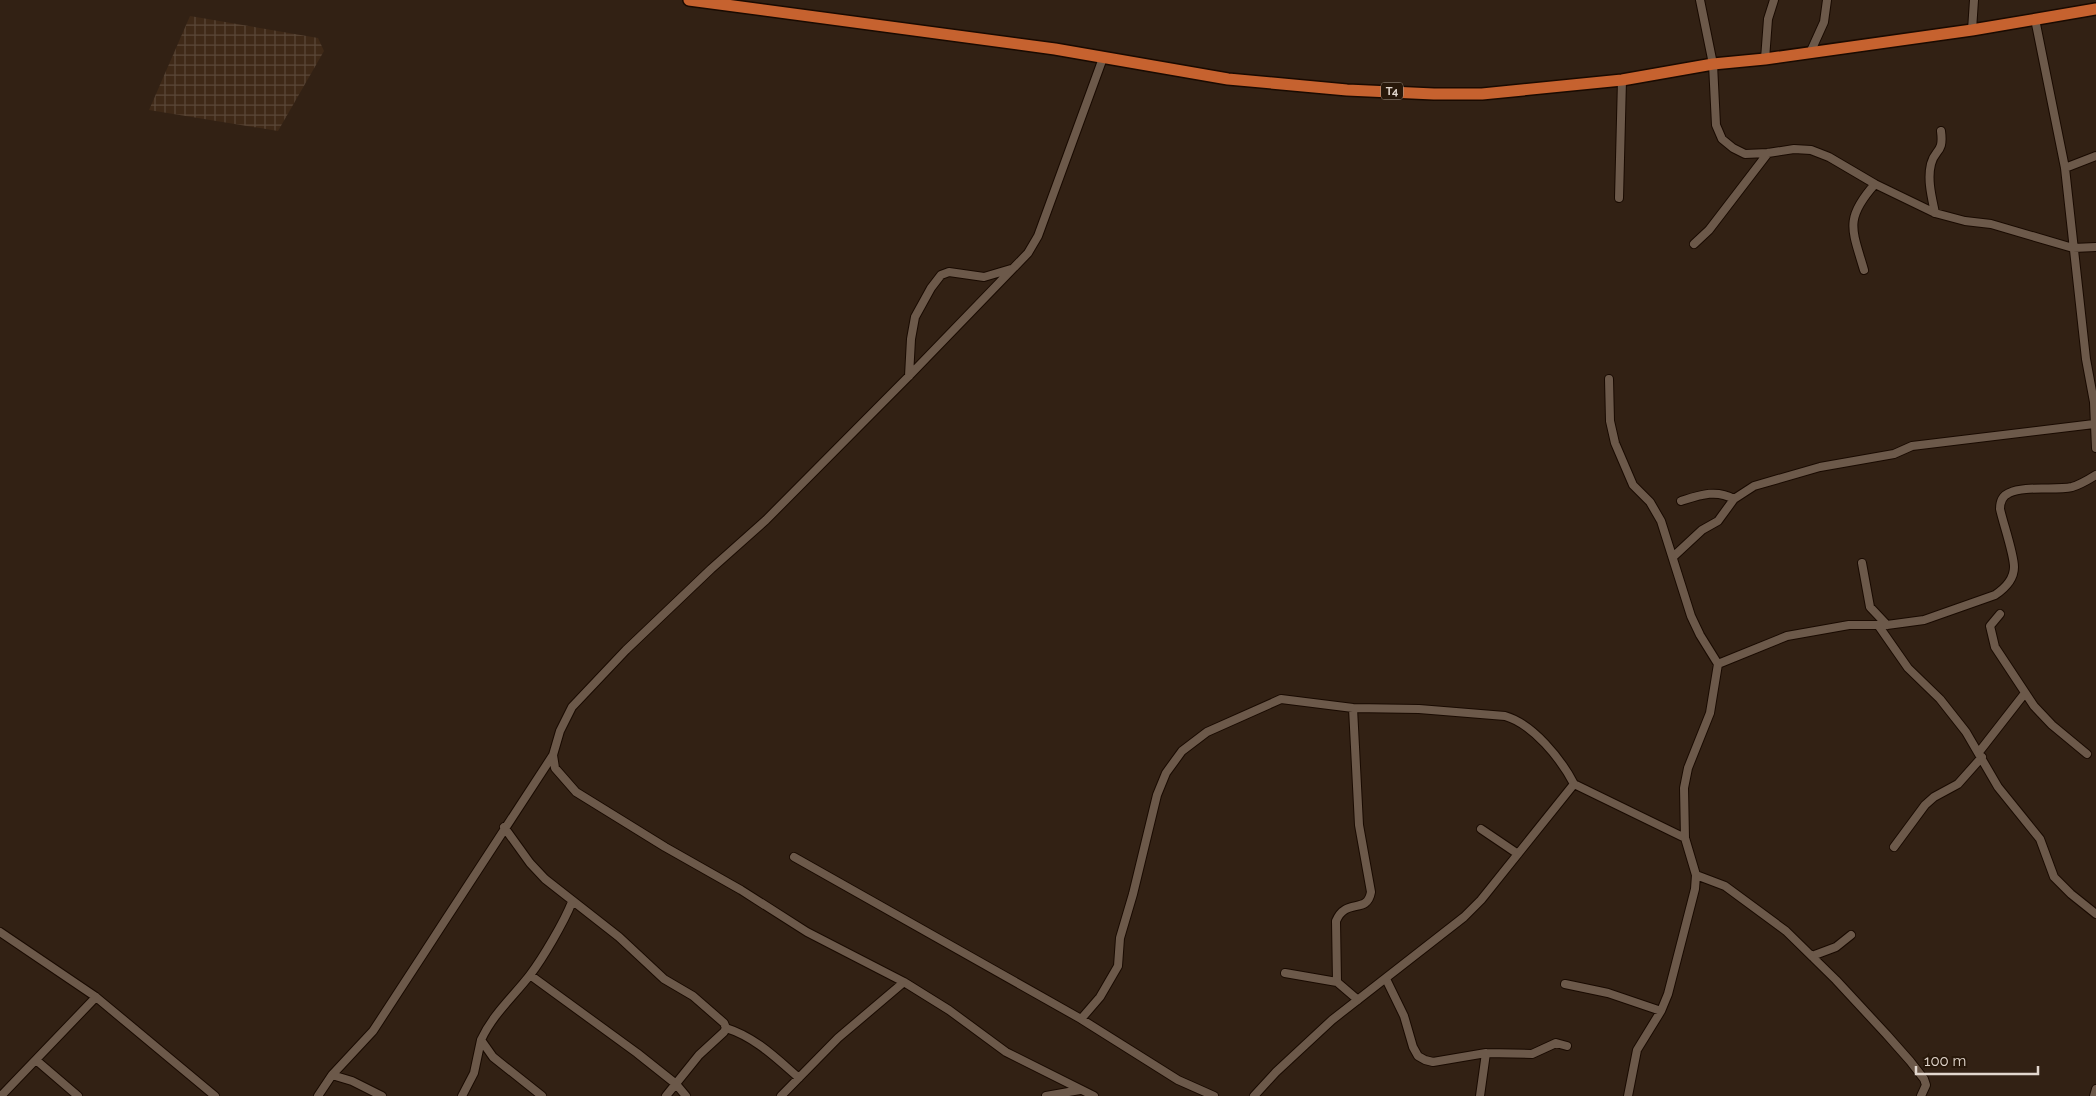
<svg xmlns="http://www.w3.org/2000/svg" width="2096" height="1096" font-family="Raleway,sans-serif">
<defs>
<pattern id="industrial-grid" width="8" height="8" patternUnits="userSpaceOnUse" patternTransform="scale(1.25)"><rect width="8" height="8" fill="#3f2917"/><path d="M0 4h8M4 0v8" fill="none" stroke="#5a4738"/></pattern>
</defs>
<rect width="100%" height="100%" fill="#322114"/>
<path fill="url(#industrial-grid)" d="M190,16L318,38L324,51L278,131L149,110Z"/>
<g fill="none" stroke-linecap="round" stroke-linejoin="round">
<g stroke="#190a01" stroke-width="10">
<path id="minor" d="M1700,0L1713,64L1716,125L1722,139L1733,148L1745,154L1768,153L1794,149L1811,150L1829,157L1875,184L1935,213L1965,221L1991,224L2073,248L2096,247
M2035,19L2065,168L2086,359L2094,402L2096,448
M1972,30L1974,0
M1810,53L1824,22L1827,0
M1765,59L1768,19L1774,0
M2065,168L2096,156
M1619,198L1622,80
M1935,213C1932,198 1927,180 1931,164C1935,148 1944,154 1941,131
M1694,244L1709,230L1768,153
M1864,270C1852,229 1844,219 1875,184
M909,376L911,339L915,317L931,288L941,275L949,272L984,277L1011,269
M1609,379L1610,421L1615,443L1633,485L1650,502L1661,521L1691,616L1700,635L1718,664L1710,713L1688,768L1684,788L1685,838
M1681,501C1700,495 1716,489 1734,499
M1674,556L1702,530L1718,521L1734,499L1754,486L1820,467L1894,454L1912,446L2094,424
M1862,563L1870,607L1887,625
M2000,614L1990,626L1995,647L2034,706L2052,725L2087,754
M1878,625L1908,668L1940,699L1966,732L1998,787L2040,839L2054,877L2071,894L2096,914
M1718,664L1787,636L1849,625H1887L1924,620L1995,595C2004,589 2014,580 2014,567C2014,554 2003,523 2000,509C2000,503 2002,496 2009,493C2026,485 2053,491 2072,487C2080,485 2088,480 2096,475
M1353,708L1359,825L1371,892C1367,915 1346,897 1336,921L1337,982L1358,1000
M1979,752L2025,693
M504,827L530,863L545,879L619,937L664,979L693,996L724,1023L726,1028L724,1032L699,1055L666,1096
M1481,829L1518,854
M1894,847L1925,805L1934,797L1958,784L1982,757
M794,857L1081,1019L1178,1080L1214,1096
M1696,875L1725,886L1786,931L1836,980L1887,1035L1910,1061L1924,1079L1926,1085L1921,1096
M0,932L96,997L215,1096
M1812,956L1836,947L1851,935
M1285,973L1337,982
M530,975L637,1053L676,1084
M1386,979L1404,1016L1413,1047L1418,1056L1425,1060L1433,1062L1486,1053L1532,1054L1556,1043L1567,1046
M1565,984L1608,993L1661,1011
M1081,1019L1100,997L1118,966L1120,938L1133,894L1157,795L1166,773L1182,751L1207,732L1281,699L1353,708L1419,709L1505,716C1533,724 1561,759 1574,784L1685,838L1696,875L1695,889L1668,994L1661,1011L1637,1050L1628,1096
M726,1028C755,1037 776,1058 799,1078
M36,1060L78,1096
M332,1075L352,1081L382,1096
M676,1084L686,1096
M1,1096L96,997
M318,1096L332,1075L373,1031L553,755
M462,1096L474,1073L481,1040
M542,1096L493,1057L481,1040C493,1014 513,997 530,975C543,958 564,922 572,902
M781,1096L838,1038L904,982
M1046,1096L1080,1090
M1094,1096L1006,1052L949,1010L904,982L807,932L741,890L665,847L576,792L555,768L553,755L560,731L572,707L626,650L711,569L766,520L909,376L1028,253L1038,236L1103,58
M1254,1096L1276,1072L1332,1020L1464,917L1481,900L1574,784
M1480,1096L1486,1053
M2094,1096L2096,1089"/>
</g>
<g stroke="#190a01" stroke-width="14">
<path id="highway" d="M689,0L1055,49L1228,79L1347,90L1434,94H1482L1622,80L1713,64L1765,59L1972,30L2096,9"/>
</g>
<use href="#minor" stroke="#6c594a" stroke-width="8"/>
<use href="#highway" stroke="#c6622f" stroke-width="11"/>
</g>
<g text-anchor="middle" stroke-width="5" stroke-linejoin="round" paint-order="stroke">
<rect fill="#28180a" stroke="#aa9e93" stroke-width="1" x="1381" y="82.5" width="22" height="17" rx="4"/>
<g font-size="11" font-weight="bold" fill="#e2d7ce">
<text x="1392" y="95">T4</text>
</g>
</g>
<path d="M1916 1066v8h122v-8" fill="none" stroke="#e2d7ce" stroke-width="2.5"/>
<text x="1924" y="1066" font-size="15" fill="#e2d7ce" stroke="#28180a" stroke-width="4" paint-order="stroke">100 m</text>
</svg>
